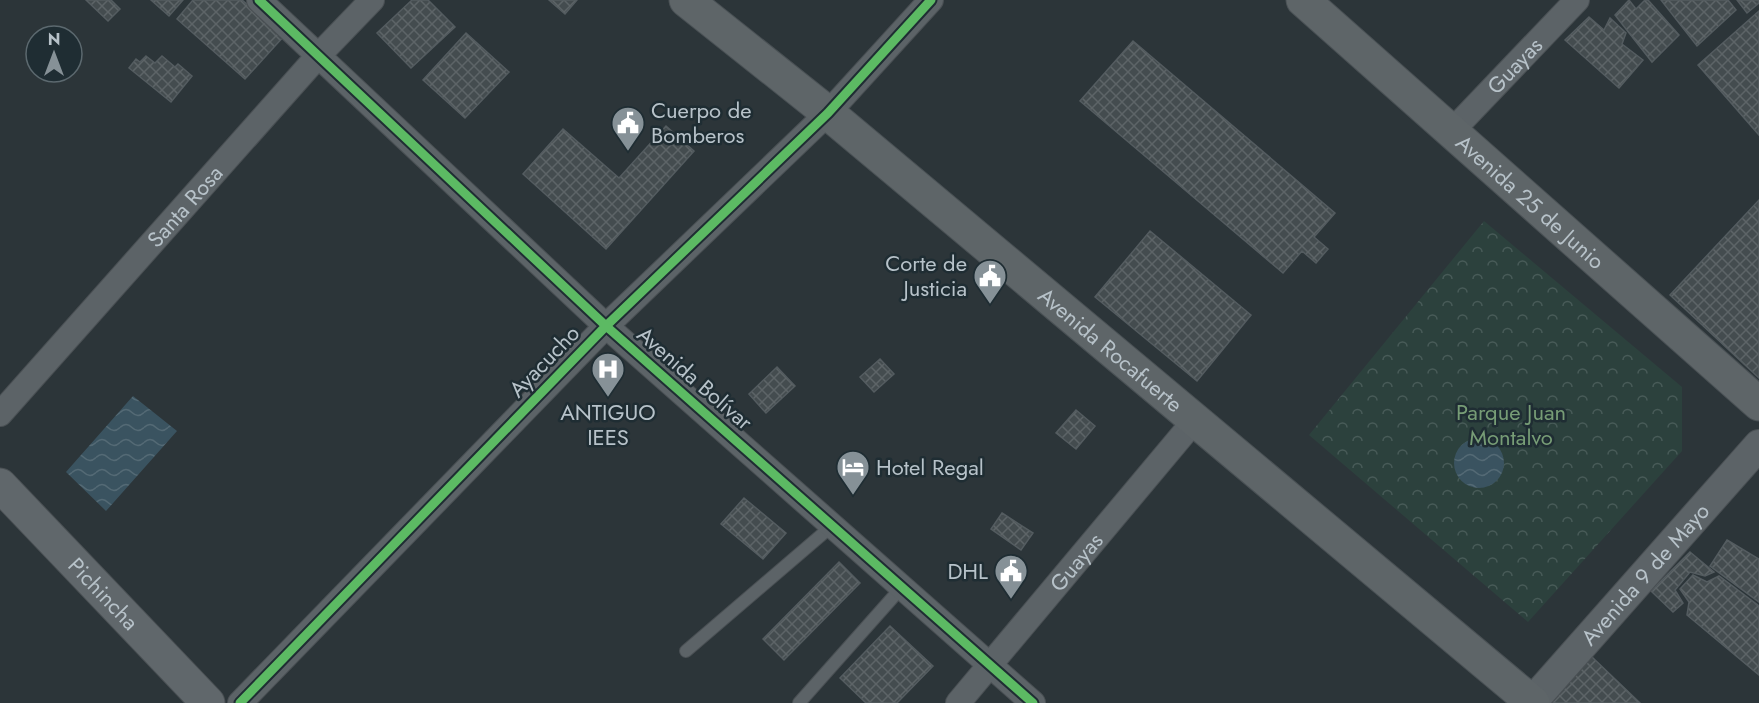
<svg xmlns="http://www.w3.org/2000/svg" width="1759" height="703" font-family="Jost,sans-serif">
<defs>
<pattern id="park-crowns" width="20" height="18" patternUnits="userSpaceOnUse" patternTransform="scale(1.5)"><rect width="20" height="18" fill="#2c413d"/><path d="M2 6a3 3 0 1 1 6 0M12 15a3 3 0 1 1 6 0" fill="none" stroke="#485b58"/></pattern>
<pattern id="water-waves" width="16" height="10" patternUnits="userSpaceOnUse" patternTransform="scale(1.5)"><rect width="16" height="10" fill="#3a5360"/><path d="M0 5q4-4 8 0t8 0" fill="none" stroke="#546a75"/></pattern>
<pattern id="building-cross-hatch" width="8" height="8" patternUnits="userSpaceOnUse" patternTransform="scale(1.5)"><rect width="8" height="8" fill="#444c4f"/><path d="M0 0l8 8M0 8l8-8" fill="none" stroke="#5d6467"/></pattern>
</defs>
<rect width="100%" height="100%" fill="#2c3539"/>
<path fill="url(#park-crowns)" d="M1484,221L1682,387V451L1528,622L1309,435Z"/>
<path fill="url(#water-waves)" d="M133,396L177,431L106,511L66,472Z
M1454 463a25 25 0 1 1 50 0a25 25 0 1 1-50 0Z"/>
<path fill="url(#building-cross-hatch)" stroke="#545c60" stroke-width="1.5" d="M86,0H111L120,9L108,21Z
M151,0H183L169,16Z
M193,0H242L284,36L245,79L177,19Z
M412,0H428L455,27L411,68L377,33Z
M549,0H577L565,14Z
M1629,0L1636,9L1645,0H1648L1679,35L1652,62L1615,15Z
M1661,0H1728L1736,10L1697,46Z
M1737,0H1759V3L1747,13Z
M1759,11V135L1698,65Z
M1589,17L1604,30L1610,18L1626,33L1622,44L1643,60L1619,88L1565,40Z
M466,33L509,72L465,118L423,80Z
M1133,41L1335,213L1314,237L1328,249L1316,263L1302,251L1283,273L1080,101Z
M146,56L155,63L162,56L175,67L178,64L192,76L171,102L129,68L136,59L140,62Z
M666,126L694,151L606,249L523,174L563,129L619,178Z
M1759,200V378L1670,295Z
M1150,231L1251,315L1197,381L1095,297Z
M880,359L894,374L874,392L860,377Z
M777,367L795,386L766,413L749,394Z
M1076,410L1095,426L1076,449L1056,433Z
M744,498L786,533L763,559L721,524Z
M1002,513L1033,533L1021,550L991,529Z
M1727,540L1759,559V602L1710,566Z
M1690,552L1714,572L1705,576L1690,572L1675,590L1683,603L1673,612L1651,591Z
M839,562L860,583L784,660L763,639Z
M1693,575L1707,582L1719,576L1759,606V675L1687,615L1689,602L1680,589Z
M890,626L933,666L897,703H866L840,678Z
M1592,657L1640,703H1542L1574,660Z"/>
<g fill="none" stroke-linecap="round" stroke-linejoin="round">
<g stroke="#4a5054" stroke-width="14">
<path id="service" d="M686,651L833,525
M799,703L902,587"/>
</g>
<g stroke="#4a5054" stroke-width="26">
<g id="minor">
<path d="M259,0L606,326L1033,703"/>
<path id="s1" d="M1451,132L1577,0"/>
<path id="s2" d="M0,414L318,56L372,0"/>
<path d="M240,703L606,326L828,113L931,0"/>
<path id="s3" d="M958,703L1195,420"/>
</g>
</g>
<g stroke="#4a5054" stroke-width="32">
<g id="tertiary">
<path id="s4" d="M1531,703L1759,445"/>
</g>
</g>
<g stroke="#4a5054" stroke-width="35">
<g id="secondary">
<path id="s5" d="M0,485L208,703"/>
</g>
</g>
<g stroke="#4a5155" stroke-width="35">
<g id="primary">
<path id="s6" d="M686,0L828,113L1533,703"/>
<path id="s7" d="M1303,0L1759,404"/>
</g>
</g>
<use href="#service" stroke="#5c6367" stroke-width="12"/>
<use href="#minor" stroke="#5c6367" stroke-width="24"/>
<use href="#tertiary" stroke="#5c6367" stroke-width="30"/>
<use href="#secondary" stroke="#60676b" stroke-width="33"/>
<use href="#primary" stroke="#5e6568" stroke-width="33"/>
<g stroke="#1f2d33" stroke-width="13">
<path id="cycleway" d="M259,0L606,326L1033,703
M240,703L606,326L828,113L931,0"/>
</g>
<use href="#cycleway" stroke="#5cba63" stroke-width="9"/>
</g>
<defs>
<g id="civic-pin" transform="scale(1.725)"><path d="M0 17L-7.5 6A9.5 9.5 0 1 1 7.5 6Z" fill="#869197" stroke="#1f2d33"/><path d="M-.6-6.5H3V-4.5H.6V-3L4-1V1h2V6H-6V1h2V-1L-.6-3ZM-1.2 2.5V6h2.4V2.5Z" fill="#fff"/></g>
<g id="hospital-pin" transform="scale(1.725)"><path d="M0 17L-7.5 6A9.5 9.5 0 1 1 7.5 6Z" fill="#869197" stroke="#1f2d33"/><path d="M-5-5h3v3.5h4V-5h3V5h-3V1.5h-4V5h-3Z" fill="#fff"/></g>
<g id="hotel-pin" transform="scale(1.725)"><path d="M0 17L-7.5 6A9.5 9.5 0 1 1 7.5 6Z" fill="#869197" stroke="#1f2d33"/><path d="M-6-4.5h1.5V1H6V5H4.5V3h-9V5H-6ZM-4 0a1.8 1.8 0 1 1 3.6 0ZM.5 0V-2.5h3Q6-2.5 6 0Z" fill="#fff"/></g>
</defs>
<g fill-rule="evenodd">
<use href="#civic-pin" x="628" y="123"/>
<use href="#civic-pin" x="990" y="276"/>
<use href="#hospital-pin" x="608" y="369"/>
<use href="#hotel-pin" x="853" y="467"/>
<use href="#civic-pin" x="1011" y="571"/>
</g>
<g text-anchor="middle" stroke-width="5" stroke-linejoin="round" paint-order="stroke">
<g font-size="22" fill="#b7c2c9" stroke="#1f2d33">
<text dy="8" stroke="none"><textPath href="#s1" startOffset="92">Guayas</textPath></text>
<text dy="8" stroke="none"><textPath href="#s7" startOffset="304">Avenida 25 de Junio</textPath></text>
<text dy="8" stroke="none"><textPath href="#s2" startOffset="278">Santa Rosa</textPath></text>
<text dy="8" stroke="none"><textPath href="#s6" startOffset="550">Avenida Rocafuerte</textPath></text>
<text transform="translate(544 361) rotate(-46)" y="8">Ayacucho</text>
<text transform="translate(695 378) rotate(41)" y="8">Avenida Bolívar</text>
<text dy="8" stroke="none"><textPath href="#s3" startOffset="184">Guayas</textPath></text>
<text dy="8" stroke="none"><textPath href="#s4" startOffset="172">Avenida 9 de Mayo</textPath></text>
<text dy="8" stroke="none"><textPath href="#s5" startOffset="150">Pichincha</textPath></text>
</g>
<g font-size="22" fill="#b7c2c9" stroke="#1f2d33" text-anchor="start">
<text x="651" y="118">Cuerpo de<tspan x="651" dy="25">Bomberos</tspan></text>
<text x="967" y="271" text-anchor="end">Corte de<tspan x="967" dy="25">Justicia</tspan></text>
<text x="608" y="420" text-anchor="middle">ANTIGUO<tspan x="608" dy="25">IEES</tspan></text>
<text x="876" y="475">Hotel Regal</text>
<text x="988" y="579" text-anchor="end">DHL</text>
</g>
<g font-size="22" fill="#779d76" stroke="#1f2d33">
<text x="1511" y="420">Parque Juan<tspan x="1511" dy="25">Montalvo</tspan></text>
</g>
</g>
<g transform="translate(54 54)"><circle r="28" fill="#1f2d33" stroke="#5c696f" stroke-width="1.5"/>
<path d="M0-4.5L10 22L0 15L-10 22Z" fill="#869197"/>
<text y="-9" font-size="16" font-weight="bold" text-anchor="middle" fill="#b7c2c9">N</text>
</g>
</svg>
